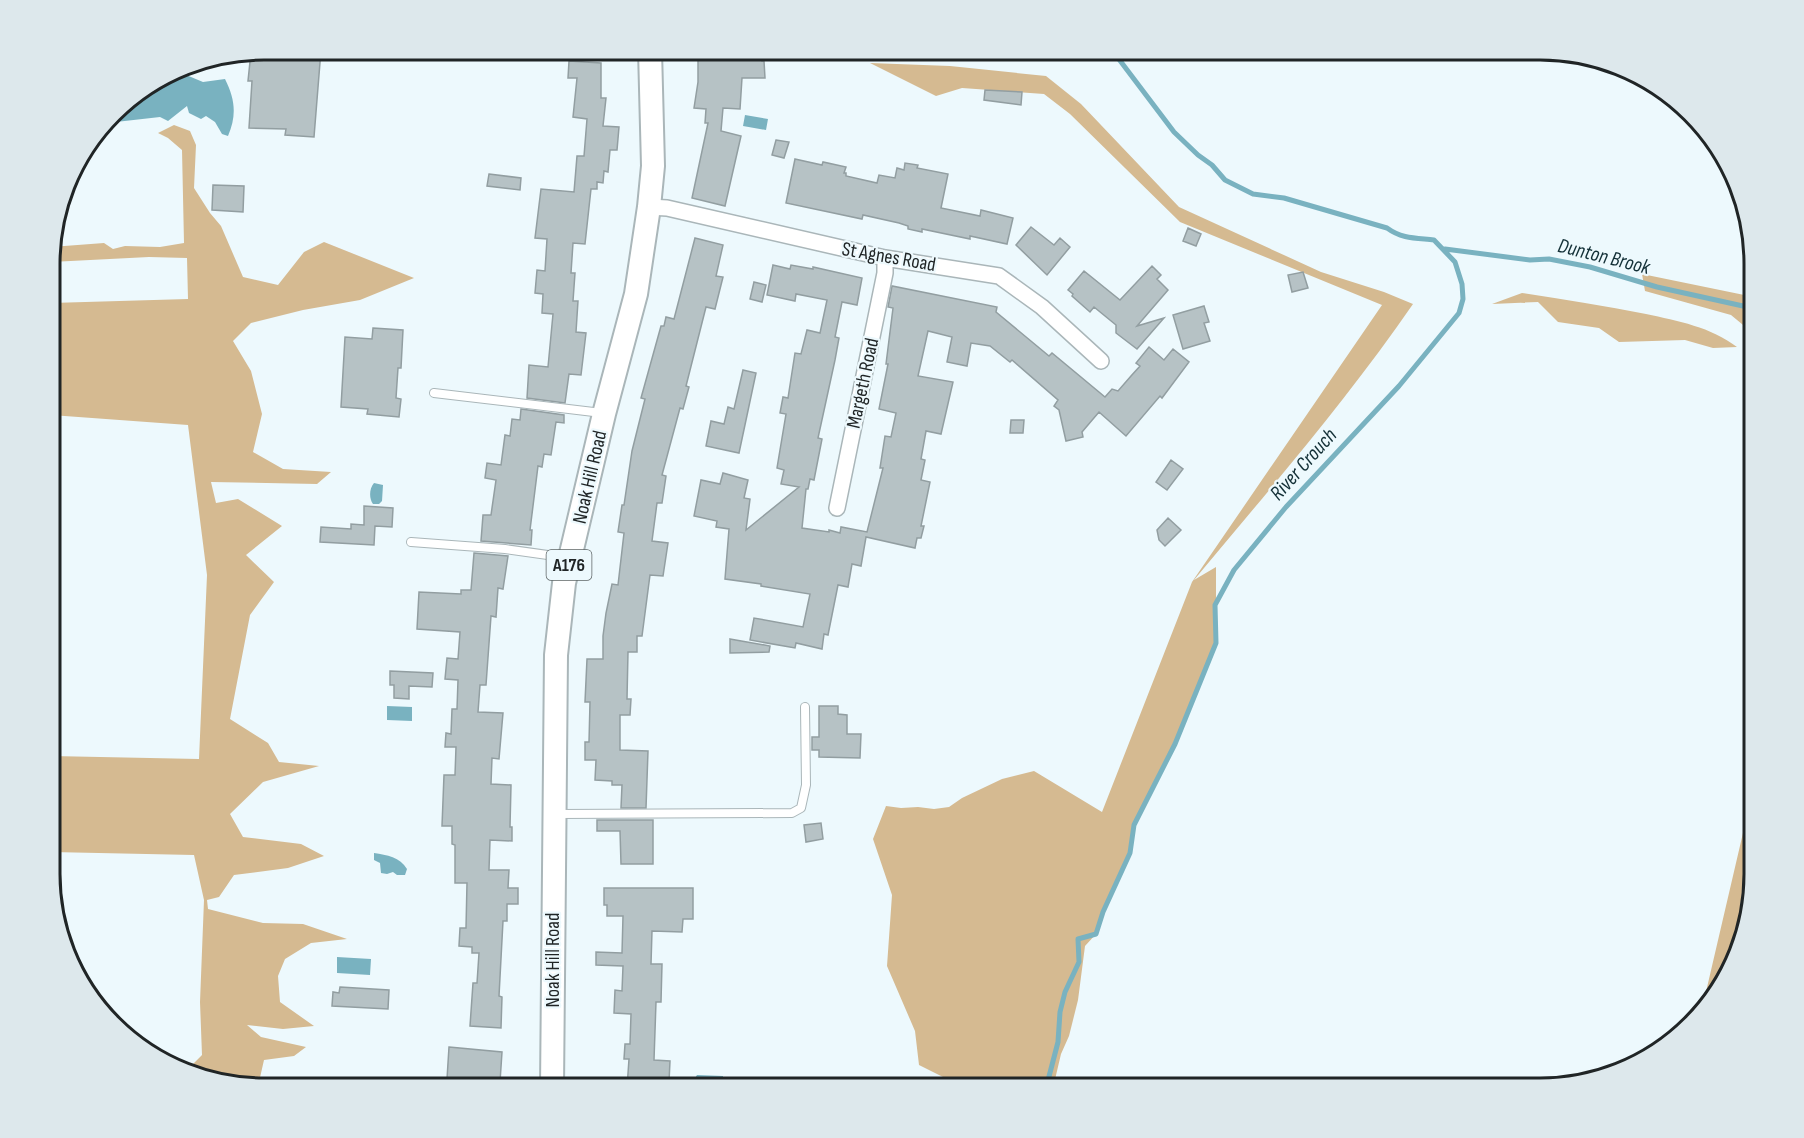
<svg xmlns="http://www.w3.org/2000/svg" width="1804" height="1138" font-family="'Sofia Sans Condensed',sans-serif">
<rect width="100%" height="100%" fill="#edf9fd"/>
<path fill="#d5ba91" d="M870,63L950,66L1046,76L1081,104L1179,207L1321,272L1384,292L1413,304C1346,401 1269,490 1194,580L1216,567V643L1175,744L1134,825L1130,853L1103,912L1096,934L1085,946L1078,1000L1069,1036L1061,1054L1053,1088H961V1086L919,1065L915,1031L887,966L892,895L873,839L886,806L901,808L918,807L934,809L949,807L962,798L1002,779L1034,771L1102,812L1192,582L1382,305L1180,222L1070,114L1044,94L962,88L936,96Z
M174,125L190,131L196,145L194,188L210,213L221,226L243,277L278,285L304,252L324,242L414,278L360,300L303,310L251,323L233,341L251,371L262,414L253,452L283,469L331,472L317,484L211,482L216,503L238,499L282,526L246,555L274,582L250,615L230,719L268,743L279,762L319,766L263,782L230,814L243,837L301,844L324,856L288,868L234,875L219,897L207,900L208,909L263,923L303,924L347,939L311,943L285,959L278,976L280,1002L314,1026L283,1029L247,1025L261,1037L306,1047L294,1056L264,1060L259,1082L253,1087L195,1077L173,1066L193,1064L202,1055L200,1002L204,900L194,855L51,852V756L199,759L207,575L188,425L51,415V303L188,299L187,258L149,257L51,262V247L104,243L113,249L125,246L160,247L184,243L182,150L168,138L158,133Z
M1642,274L1754,297V334L1731,315L1645,291Z
M1522,293C1563,299 1605,306 1646,314C1678,321 1711,327 1737,347L1713,348L1685,340L1619,342L1599,328L1558,322L1538,302L1492,304Z
M1754,734V837L1740,905L1741,928L1720,990L1702,1009L1746,820Z"/>
<path fill="#79b2c0" d="M178,68L179,72L203,82L225,79C235,99 237,115 228,136L222,134L215,122L206,116L201,119L189,113L187,106L168,121L160,117L107,123L122,103Z
M745,115L768,119L766,130L743,126Z
M374,483L383,485L382,501L379,504H373C369,498 369,489 374,483Z
M387,706L412,707V721L387,720Z
M374,853C387,855 400,857 407,869L405,875H397L393,872L387,874L381,873L380,863L374,860Z
M337,957L371,959L370,975L337,973Z
M697,1075L723,1076V1088H697L693,1081Z"/>
<g fill="none" stroke-linecap="round" stroke-linejoin="round">
<path stroke="#79b2c0" stroke-width="5" d="M1445,249L1530,260L1549,259L1590,267L1657,287L1743,306L1754,311
M1046,1088L1058,1042L1060,1012L1065,992L1079,962L1078,939L1096,934L1103,912L1130,853L1134,825L1175,744L1216,643L1215,605L1234,570L1286,507L1399,386L1459,313L1463,299L1462,284L1455,262L1434,240C1416,238 1402,239 1387,228L1284,198L1253,194L1225,180L1212,165L1198,155L1174,132L1112,50"/>
</g>
<path fill="#b6c2c5" stroke="#929ea1" stroke-width="1.5" d="M264,50H321L314,137L285,135L286,129L249,128L252,81H248L251,52Z
M698,52H745V55H762V61H764L765,78H742L740,109L723,108L721,131L741,136L725,206L692,198L708,123H705L706,109L694,108L698,82Z
M569,61L601,63V98H606L603,126L619,127L617,150H610L608,172L604,171L603,183L597,182V189H591L585,244L573,243L571,273H575L573,301H578L576,332L586,333L581,375L569,374L565,403L527,398L529,365L548,367L553,314L542,313L543,294L535,293L537,270L545,271L547,239L535,238L541,189L574,192L577,156H584L587,119L573,117L577,78H568Z
M985,90L1022,92L1021,105L984,100Z
M776,140L789,142L784,158L772,155Z
M795,159L822,165L823,162L846,167L844,173H846V176L877,183L879,175L895,178L897,168L904,170L905,163L918,165L917,168L948,174L941,208L980,216L981,210L1013,218L1007,244L970,236V239L922,229V232L908,229V226L899,223L863,215L862,219L786,203Z
M489,174L521,178L520,190L487,186Z
M213,185L244,186L243,212L212,210Z
M1031,227L1054,245L1060,238L1070,247L1047,275L1016,245Z
M1188,228L1201,234L1196,246L1183,241Z
M695,238L723,245L716,276L723,277L715,309L706,307L686,386L689,387L683,409L680,408L662,475L666,476L662,503H657L652,541L668,543L663,576L650,575L642,636H637V652H628L627,699H631L630,715H620V750L648,751L646,808H621L622,785H612V781L595,780L596,760H585V742H589L590,702H585L587,659H603V636L606,613L612,584L618,585L624,533L618,532L622,505H624L632,451L645,399L641,398L661,326H664L666,317L674,319Z
M773,265L790,269L791,265L813,269V267L862,278L857,305L842,302L835,337L839,338L835,360L818,438L822,439L814,480L810,479L808,489H806L802,528L829,532V530L840,533L841,527L867,532L883,468H880L885,436L891,437L896,413L879,409L888,364H886L893,308L888,307L892,286L997,307L996,312L1049,356L1052,353L1105,397L1112,389L1118,391L1131,376L1140,366L1136,363L1149,347L1164,360L1173,349L1189,362L1162,398L1160,396L1126,436L1099,412L1082,432L1083,437L1066,441L1059,410L1054,406L1058,400L1012,360L1010,362L990,346L971,343L967,366L947,362L952,337L928,331L918,376L953,382L941,434L926,431L921,459L925,460L921,480L930,482L921,526H924L921,538H917L915,548L866,537L861,566L852,564L848,587L838,585L828,635L824,634L822,649L796,643L795,648L750,640L754,618L803,627L810,594L761,586V584L725,579L729,529L716,527L717,521L694,516L701,480L720,484L723,473L748,480L744,498L750,499L746,530L799,487L781,484L784,470L777,468L786,414L780,413L783,397L788,398L795,353L801,354L807,330L820,333L827,300L796,294L795,301L767,295Z
M1152,266L1161,275L1157,279L1168,290L1137,326L1164,318L1137,349L1116,333V325L1094,307L1090,312L1072,296L1073,294L1068,290L1084,271L1120,300Z
M1303,272L1308,288L1292,292L1288,275Z
M754,282L766,285L762,302L750,299Z
M1204,306L1209,322L1204,323L1210,341L1183,349L1173,315Z
M373,328L403,330L401,368H398L396,398L401,399L399,417L367,414L368,409L341,407L345,337L372,339Z
M743,370L756,373L739,453L706,446L711,421L724,424L728,407L734,409Z
M521,409L564,415V423L556,422L551,455L544,454L542,467L538,466L530,530H532L531,545L481,541L483,515H491L496,480L485,478L487,463L501,465L505,435L510,436L512,419L520,420Z
M1011,420H1024L1023,433H1010Z
M1171,460L1183,469L1167,490L1156,482Z
M364,506L393,508L392,527L375,526L374,545L320,542L321,527L351,529V524L364,525Z
M1168,518L1181,530L1165,546L1159,540L1157,530Z
M474,553L508,556L503,589L498,588L496,617L491,616L486,685H480L478,712L503,713L499,759L492,758L491,784L511,785L510,827H512V841L490,840L489,870H509L508,888H518V904H507V921H503L499,996L502,997L501,1028L470,1026L473,983H477L479,953H472V947L459,946L460,928H466L467,883H455V845L452,844V826H442L444,775H455L456,747H445L446,733L451,734L452,709H457L458,680L445,679L447,658L458,659L460,632L417,629L419,592L461,594V590H471Z
M730,639L770,646L769,652L730,653Z
M390,671L433,673L432,687L409,686V699L394,698V685H390Z
M819,706H838V714L847,715V734H861L860,758L819,757V750H812V737H819Z
M597,820H653V864H621L620,831H597Z
M821,823L823,839L806,842L804,825Z
M604,888H693V919H683L682,932L652,931L651,964H662L661,1002H656L654,1060L670,1061L669,1082H666V1088H627L629,1059H624L625,1044H630L631,1014L614,1013L615,990L622,991L623,966L596,965V952L622,953L623,916H607V905H604Z
M340,987L389,990L388,1009L332,1006L333,992L339,993Z
M449,1047L502,1052L500,1082L489,1081V1088H455L456,1080L447,1079Z"/>
<g fill="none" stroke-linecap="round" stroke-linejoin="round">
<g stroke="#aab6b9" stroke-width="10">
<path id="service" d="M434,393L602,413
M411,542L505,549L569,558
M558,814L792,813L801,808L806,785L805,707"/>
</g>
<g stroke="#aab6b9" stroke-width="18">
<path id="minor" d="M649,207L667,208L885,258L999,276L1042,307L1101,361
M837,508L885,273V258"/>
</g>
<g stroke="#aab6b9" stroke-width="26">
<path id="primary" d="M552,1088L556,655L564,583L604,414L636,294L649,207L653,166L650,50"/>
</g>
<use href="#service" stroke="#fff" stroke-width="8"/>
<use href="#minor" stroke="#fff" stroke-width="15"/>
<use href="#primary" stroke="#fff" stroke-width="22"/>
</g>
<g text-anchor="middle" stroke-width="4.5" stroke-linejoin="round" paint-order="stroke">
<rect fill="#edf9fd" stroke="#5e6566" stroke-width="1.5" x="546.5" y="550" width="45" height="30" rx="4.5"/>
<g font-size="18" font-weight="bold" fill="#202526">
<text x="569" y="571">A176</text>
</g>
<g font-size="20" fill="#202526" stroke="#edf9fd">
<text transform="translate(889 256) rotate(10)" y="7">St Agnes Road</text>
<text transform="translate(862 383) rotate(-78)" y="7">Margeth Road</text>
<text transform="translate(589 477) rotate(-77)" y="7">Noak Hill Road</text>
<text transform="translate(552 960) rotate(-90)" y="7">Noak Hill Road</text>
</g>
<g font-size="21" font-style="italic" fill="#133037" stroke="#edf9fd">
<text transform="translate(1604 256) rotate(14)" y="7">Dunton Brook</text>
<text transform="translate(1303 464) rotate(-48)" y="7">River Crouch</text>
</g>
</g>
<path d="M0 0H1804V1138H0ZM264 60H1540A204 204 0 0 1 1744 264V874A204 204 0 0 1 1540 1078H264A204 204 0 0 1 60 874V264A204 204 0 0 1 264 60Z" fill="#dde8ec" fill-rule="evenodd"/>
<path fill="none" stroke="#202526" stroke-width="3" d="M264 60H1540A204 204 0 0 1 1744 264V874A204 204 0 0 1 1540 1078H264A204 204 0 0 1 60 874V264A204 204 0 0 1 264 60Z"/>
</svg>
